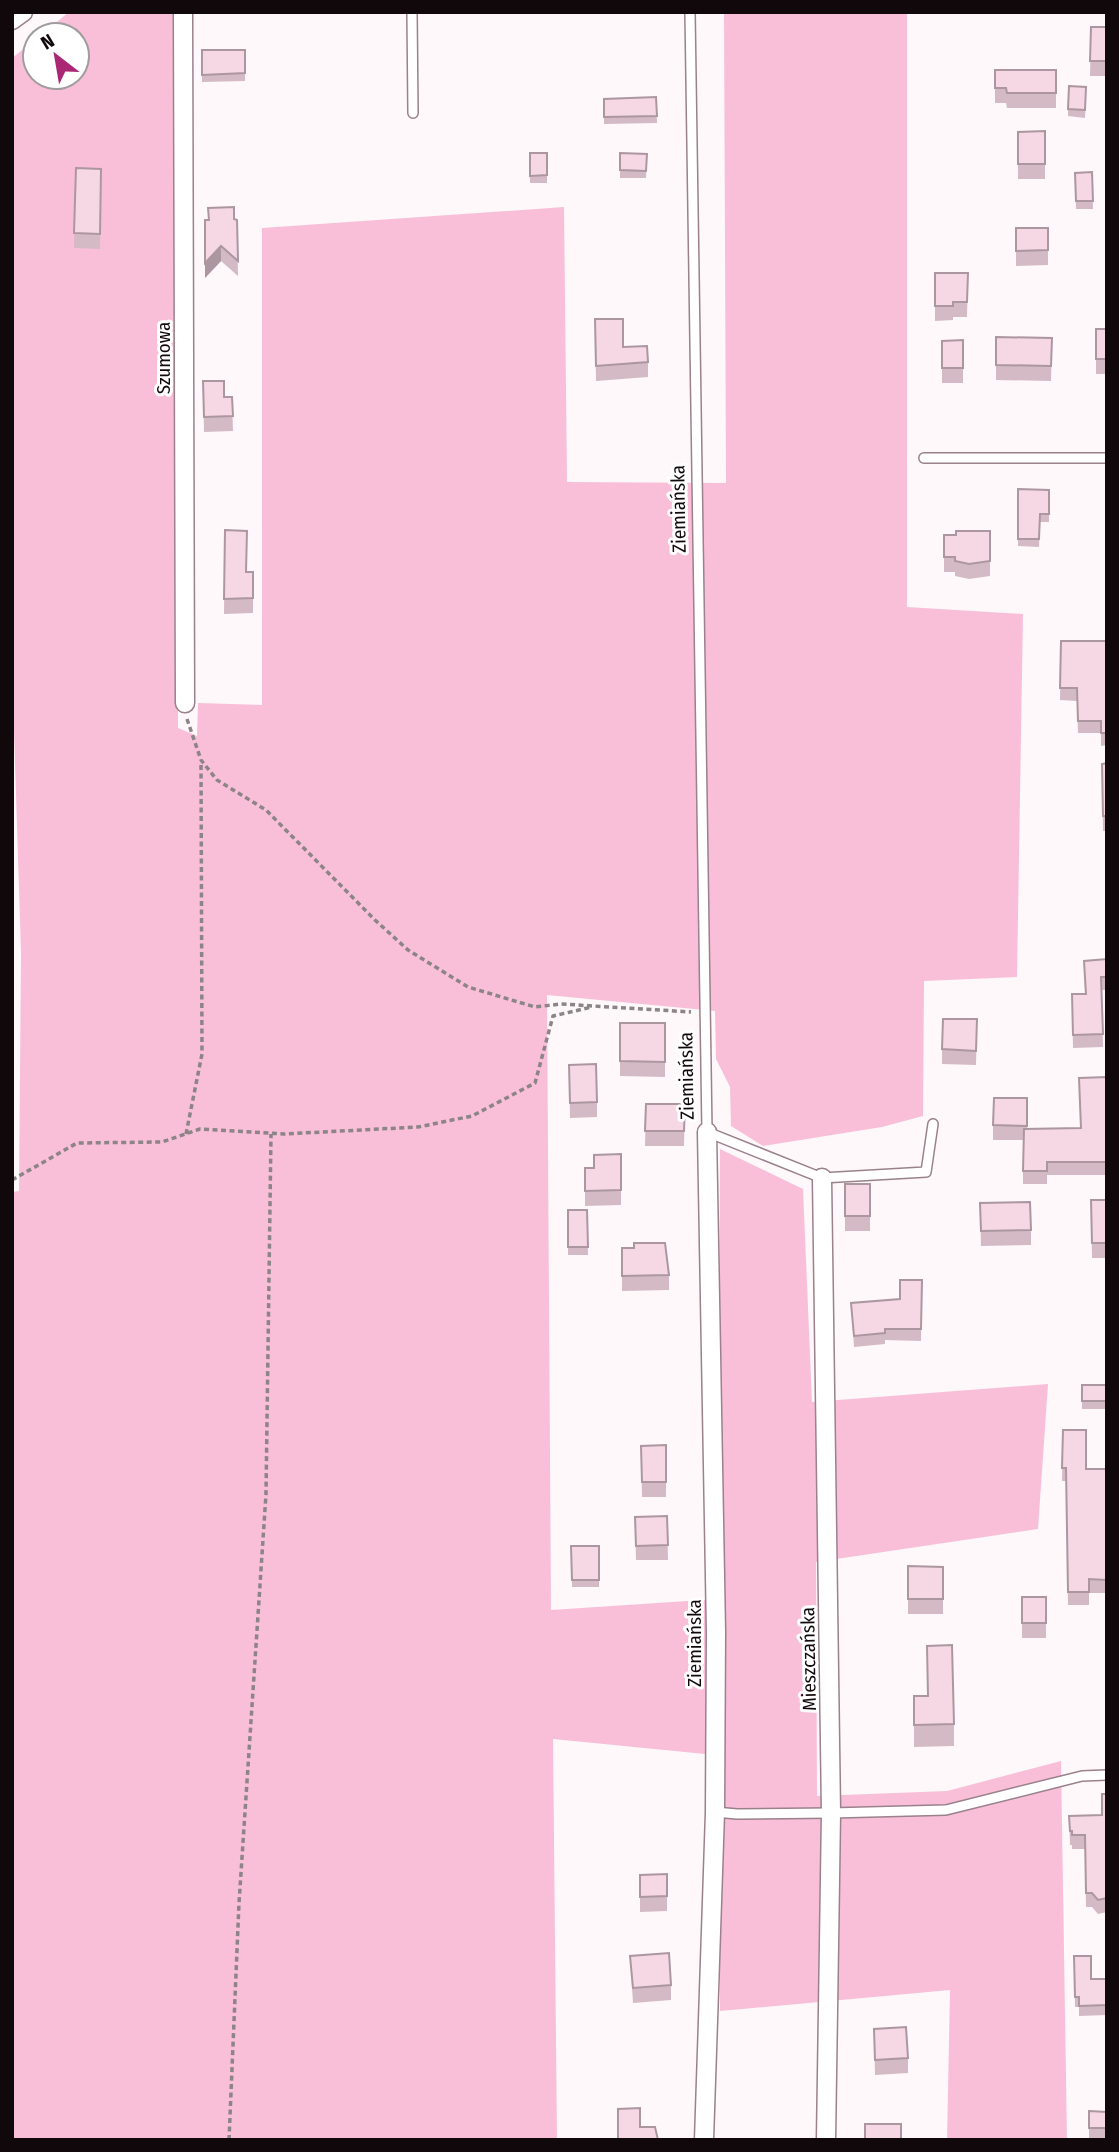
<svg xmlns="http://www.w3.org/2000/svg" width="1119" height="2152" font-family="'Fira Sans Condensed',sans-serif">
<rect width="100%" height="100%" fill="#fef8fa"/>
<path fill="#f9bfd9" d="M69,12H173L178,728L197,736L198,703L262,705V228L564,207L567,482L726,483L724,12H907V607L1023,614L1017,977L924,981L923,1116L882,1127L763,1146L731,1126L730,1087L716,1059L715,1011L547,995L551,1610L718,1599L720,1149L803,1189L812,1402L1048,1384L1038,1529L816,1562L817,1796L947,1791L1061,1761L1067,2140H947L950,1990L720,2011L719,1836L705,1754L553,1739L557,2140H12V1192L19,1191L21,953L12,668V58L35,40V77H77V35H41Z"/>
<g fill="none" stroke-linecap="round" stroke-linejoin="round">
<g stroke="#9a818c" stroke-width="12">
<path id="lane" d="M412,12L413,113
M690,12L707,1132L822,1178L926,1172L933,1124
M924,458H1107
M715,1812L737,1814L831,1813L946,1810L1082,1776L1107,1775"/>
</g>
<g stroke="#9a818c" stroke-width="21">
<path id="street" d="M183,12L185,703
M12,20L23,12
M822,1178L831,1813L826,2140
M704,2140L715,1812L716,1632L707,1132"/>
</g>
<path stroke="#8c8487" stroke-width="3.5" stroke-dasharray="5 3.5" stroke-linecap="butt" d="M187,719L201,760L217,780L266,810L375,920L408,950L468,987L535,1007L561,1004L691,1012
M186,1134L202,1054L201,762
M12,1180L77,1143L162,1142L200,1129L284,1134L418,1127L472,1116L535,1083L553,1016L592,1007
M229,2140L239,1903L266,1494L271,1134"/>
<use href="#lane" stroke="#fff" stroke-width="9"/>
<use href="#street" stroke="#fff" stroke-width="18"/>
</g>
<path fill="#d4bac5" d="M323,12H356V14H323Z
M1091,27H1107V76H1090Z
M202,50H245V81L202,82Z
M995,70H1056V108H1007L1006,103H995Z
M1086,95L1085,118L1068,116V109Z
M656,97L657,123L604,124V99Z
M1018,132L1045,164V179H1018Z
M530,153H547V183H530Z
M620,153L647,154L646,178H620Z
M76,168L101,169L100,249L74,248Z
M1092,172L1093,209H1076L1075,173Z
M205,220H237L238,276L221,261L205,278Z
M1016,228H1048V265L1016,266Z
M935,273H968L967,317H953V320L935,321Z
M595,319L623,347L648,362V377L596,381Z
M1096,329H1107V374H1096Z
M1052,338L1051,381L996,380V365Z
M963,340V383H942V341Z
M203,381L224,397H232L233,431L204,432Z
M1018,489L1049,490V522H1040L1039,547L1018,546Z
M225,530L247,572H253V613L224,614Z
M990,531V576L969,579L955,576V572H944V557L956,535Z
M1061,641H1107V745L1101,746V733H1078L1077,701L1060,700Z
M1107,763V831H1103L1102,764Z
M1107,959V990H1102L1103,1047L1073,1048L1072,994H1085L1084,961Z
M977,1019L976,1065L942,1064V1049Z
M665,1023V1077L620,1076V1061Z
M569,1065L597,1102V1117L570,1118Z
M1107,1077V1175H1047V1184H1023V1140H993V1125L1027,1098V1129L1080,1128Z
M646,1104H685L684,1146H645Z
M585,1168L621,1190V1205L585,1206Z
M845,1184H870V1231H845Z
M1091,1200H1107V1258H1092Z
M980,1203L1031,1230V1245L981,1246Z
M568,1210H587L588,1255H568Z
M622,1248L669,1275V1290L622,1291Z
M922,1280L921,1341L885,1340V1344L854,1347L851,1303L900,1299Z
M1082,1385H1107V1409H1082Z
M1063,1430L1086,1469H1107V1593H1089V1605H1068L1066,1481H1062Z
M666,1445V1497H642L641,1446Z
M667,1516L668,1560H636L635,1517Z
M571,1546H599V1587H572Z
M908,1566L943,1567V1614H908Z
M1022,1597H1046V1638H1022Z
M927,1646L954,1724V1746L914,1747V1696H927Z
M1107,1794V1912L1098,1914L1092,1907H1086L1085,1849H1072V1845H1070L1069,1816L1102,1815Z
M640,1875L667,1896V1911L640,1912Z
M630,1956L671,1985V2000L633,2003Z
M1074,1956L1091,1979H1107V2015L1079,2016V2007H1075Z
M874,2029L908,2058V2073L875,2075Z
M1089,2111L1107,2112V2140H1089Z"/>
<path fill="#ac97a0" d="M221,246V261L205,278V263Z"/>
<path fill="#f6d8e5" stroke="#ac97a0" stroke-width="2" d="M1091,27H1107V61H1090Z
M202,50H245V73L202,75Z
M995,70H1056V93H1007L1006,88H995Z
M1069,86L1086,87L1085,110L1068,109Z
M656,97L657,116L604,117V99Z
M1045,131V164H1018V132Z
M530,153H547V175L530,176Z
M620,153L647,154L646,171L620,170Z
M76,168L101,169L100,234L74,233Z
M1092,172L1093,201H1076L1075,173Z
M234,207V219L237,220L238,261L221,246L205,263V220H209L208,208Z
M1016,228H1048V250L1016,251Z
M935,273H968L967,302H953V306H935Z
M595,319H623V347L647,346L648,362L596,366Z
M1096,329H1107V359H1096Z
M996,337L1052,338L1051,366L996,365Z
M963,340V368H942V341Z
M203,381H224V397H232L233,416L204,417Z
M1018,489L1049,490V514H1040L1039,539H1018Z
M225,530L247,531L246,572H253V598L224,599Z
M956,531H990V561L969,564L955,561V557H944V535H956Z
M1061,641H1107V733H1101V721H1078L1077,688H1060Z
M1107,763V816H1103L1102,764Z
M1107,959V977H1101L1103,1034L1073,1035L1072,994H1086L1084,961Z
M943,1019H977L976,1051L942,1049Z
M620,1023H665V1062L620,1061Z
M596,1064L597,1102L570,1103L569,1065Z
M1107,1077V1162H1047V1171H1023L1024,1129L1081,1128L1079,1078Z
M994,1098H1027V1126L993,1125Z
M646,1104H685L684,1131H645Z
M621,1154V1190L585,1191V1168H594V1155Z
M845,1184H870V1216H845Z
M1091,1200H1107V1243H1092Z
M1030,1202L1031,1230L981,1231L980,1203Z
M568,1210H587L588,1247H568Z
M634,1243H665L669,1275L622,1276V1248H634Z
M900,1280H922L921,1329H885V1333L854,1336L851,1303L900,1299Z
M1082,1385H1107V1401H1082Z
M1063,1430H1086V1469H1107V1580L1089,1579V1592H1068L1066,1468H1062Z
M666,1445V1482H642L641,1446Z
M667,1516L668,1545L636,1546L635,1517Z
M571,1546H599V1580H572Z
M908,1566L943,1567V1599H908Z
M1022,1597H1046V1623H1022Z
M952,1645L954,1724L914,1725V1696H928L927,1646Z
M1102,1794H1107V1898L1098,1900L1092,1893H1086L1085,1835H1072V1831H1070L1069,1816L1102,1815Z
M667,1874V1896L640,1897V1875Z
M669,1953L671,1985L633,1988L630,1956Z
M1074,1956H1091V1979H1107V2005L1079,2006V1997H1075Z
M906,2027L908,2058L875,2060L874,2029Z
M640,2108V2127H655L658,2140H618V2109Z
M1089,2111L1107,2112V2128H1089Z
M865,2124H901V2140H865Z"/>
<g text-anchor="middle" stroke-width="6" stroke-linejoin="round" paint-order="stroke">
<g font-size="19" fill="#11080c" stroke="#fff">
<text transform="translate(163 358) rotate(-90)" y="7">Szumowa</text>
<text transform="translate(678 509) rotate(-91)" y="7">Ziemiańska</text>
<text transform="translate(686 1076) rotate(-91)" y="7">Ziemiańska</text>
<text transform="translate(694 1643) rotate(-90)" y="7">Ziemiańska</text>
<text transform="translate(808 1659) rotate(-91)" y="7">Mieszczańska</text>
</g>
</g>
<rect width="1119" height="2152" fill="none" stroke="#11080c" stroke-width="28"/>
<g transform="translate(56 56) rotate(329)"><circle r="33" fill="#ffffff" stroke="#a09c9e" stroke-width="2"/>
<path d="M0-5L12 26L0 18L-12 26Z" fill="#aa2774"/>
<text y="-10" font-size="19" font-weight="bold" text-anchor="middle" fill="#11080c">N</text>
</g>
</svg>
